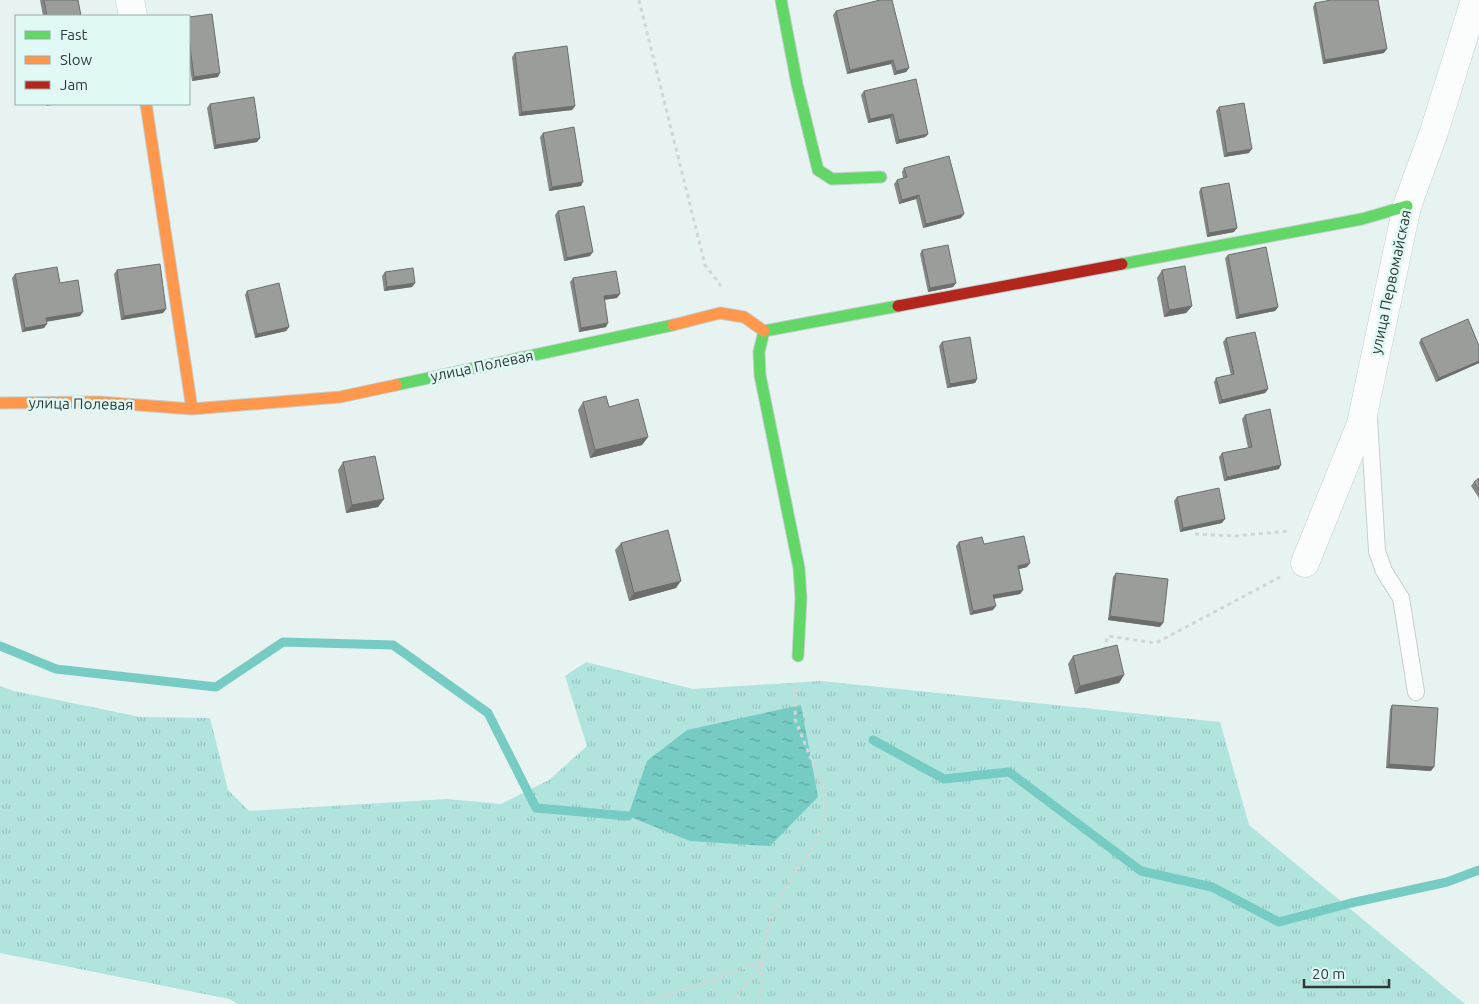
<svg xmlns="http://www.w3.org/2000/svg" width="1479" height="1004" font-family="Ubuntu,sans-serif">
<defs>
<pattern id="grass-tufts" width="24" height="20" patternUnits="userSpaceOnUse" patternTransform="scale(1.25)"><rect width="24" height="20" fill="#b0e4dd"/><path d="M3 7l-1-3M5 7V3M7 7l1-3M15 17l-1-3M17 17v-4M19 17l1-3" fill="none" stroke="#98c4be"/></pattern>
<pattern id="water-ripples" width="26" height="14" patternUnits="userSpaceOnUse" patternTransform="scale(1.25)"><rect width="26" height="14" fill="#76cbc3"/><path d="M2 4q2-2 4 0t4 0M15 11q2-2 4 0t4 0" fill="none" stroke="#61a69f"/></pattern>
</defs>
<rect width="100%" height="100%" fill="#e6f3f1"/>
<path fill="url(#grass-tufts)" d="M586,662L693,689L821,681L1220,722L1249,825L1465,1004H238L229,999L0,953V686L14,691L140,717L210,718L228,790L249,811L447,799L501,804L549,780L587,746L565,676Z"/>
<path fill="url(#water-ripples)" d="M801,705L818,797L770,846L690,841L628,816L647,761L687,730Z"/>
<g fill="none" stroke-linecap="round" stroke-linejoin="round">
<path stroke="#76cbc3" stroke-width="9" d="M0,646L56,669L216,687L283,642L393,645L488,713L536,808L628,816
M873,740L944,779L1009,772L1141,871L1212,887L1279,922L1351,903L1447,882L1479,870"/>
<g stroke="#c5cfce" stroke-width="18">
<path id="lane" d="M1369,419L1377,551L1384,571L1401,598L1416,692"/>
</g>
<g stroke="#c5cfce" stroke-width="29">
<path id="street" d="M130,0L133,16
M1305,563L1361,424L1407,206L1434,132L1475,0"/>
</g>
<g stroke="#c5cfce" stroke-width="13">
<path id="fast" d="M781,0L797,84L818,170L832,179L881,177
M1122,264L1362,219L1407,206
M396,385L673,325
M798,656L801,598L799,568L760,375L759,352L764,331L898,306"/>
</g>
<g stroke="#c5cfce" stroke-width="13">
<path id="slow" d="M146,104L192,409
M673,325L720,313L744,317L764,331
M0,403L99,402L192,409L340,397L396,385"/>
</g>
<g stroke="#c5cfce" stroke-width="13">
<path id="jam" d="M898,306L1122,264"/>
</g>
<path stroke="#d2d6d5" stroke-width="3" stroke-dasharray="4 4" stroke-linecap="butt" d="M639,0L705,265L721,286
M1195,534L1235,536L1289,531
M1104,650L1108,636L1156,643L1280,577
M644,1004L762,961L760,1004
M732,1004L762,961L769,923L786,885L815,844L823,825L826,796L795,719L796,683"/>
<use href="#lane" stroke="#fbfdfd" stroke-width="16"/>
<use href="#street" stroke="#fbfdfd" stroke-width="28"/>
<use href="#fast" stroke="#63d668" stroke-width="11"/>
<use href="#slow" stroke="#ff974d" stroke-width="11"/>
<use href="#jam" stroke="#b3261e" stroke-width="11"/>
</g>
<path fill="#848784" d="M40,0H78L81,16H43Z
M1315,3L1384,53L1323,64L1313,7Z
M836,11L909,68L906,72L894,75L891,64L847,74L833,15Z
M189,17L218,77L192,81L189,61Z
M515,53L575,106L572,110L519,116L512,57Z
M864,91L928,134L925,137L896,144L890,118L868,123L861,95Z
M210,104L260,138L257,142L214,149L207,108Z
M1219,107L1249,153L1224,157L1216,111Z
M543,133L581,186L549,191L540,137Z
M904,168L961,218L923,228L916,199L899,204L894,184L897,180L903,178L902,172Z
M1201,188L1234,232L1207,237L1199,192Z
M558,211L590,256L564,261L555,215Z
M922,250L956,283L953,287L928,292L920,254Z
M1228,255L1278,307L1275,311L1236,319L1225,258Z
M117,270L166,309L163,313L121,320L114,274Z
M1162,270L1192,306L1186,313L1164,317L1157,278Z
M385,272L415,283L412,287L384,291L382,276Z
M15,274L60,283L80,316L46,322L44,328L22,332L12,278Z
M573,278L617,298L604,300L606,327L579,332L570,282Z
M247,291L289,327L286,331L255,338L245,295Z
M1226,338L1268,389L1265,393L1219,404L1214,382L1216,378L1231,375L1223,342Z
M1421,339L1479,346V363L1436,382L1419,343Z
M942,342L977,379L975,383L947,388L939,346Z
M583,402L609,407L648,437L642,445L590,458L578,410Z
M1245,415L1279,469L1224,481L1219,457L1222,453L1248,448L1242,419Z
M343,462L384,499L378,507L346,513L338,470Z
M1479,478V498L1471,486L1474,482Z
M1177,497L1222,523L1180,532L1174,501Z
M959,542L984,544L1027,567L1019,569L1023,590L1020,594L994,599L993,610L970,615L956,546Z
M621,543L676,588L629,601L615,550Z
M1116,573L1160,627L1108,620L1113,577Z
M1073,656L1124,675L1119,683L1075,694L1068,664Z
M1392,705L1431,771L1386,768L1390,709Z"/>
<path fill="#6c6e6c" d="M1387,49L1384,53L1323,64L1325,60Z
M893,60L891,64L847,74L850,70Z
M909,68L906,72L894,75L896,71Z
M220,73L218,77L192,81L194,77Z
M48,104H56L46,106Z
M575,106L572,110L519,116L522,112Z
M893,114L890,118L868,123L870,119Z
M928,134L925,137L896,144L899,140Z
M260,138L257,142L214,149L216,145Z
M1252,149L1249,153L1224,157L1227,153Z
M583,182L581,186L549,191L552,187Z
M919,195L916,199L899,204L902,200Z
M964,214L961,218L923,228L926,224Z
M1237,228L1234,232L1207,237L1209,233Z
M593,252L590,256L564,261L567,258Z
M415,283L412,287L384,291L387,287Z
M956,283L953,287L928,292L930,288Z
M620,294L617,298L601,300L604,296Z
M1192,306L1186,313L1164,317L1169,310Z
M1278,307L1275,311L1236,319L1239,315Z
M166,309L163,313L121,320L124,316Z
M83,312L80,316L43,322L46,318Z
M608,323L606,327L579,332L581,328Z
M47,324L44,328L22,332L25,328Z
M289,327L286,331L255,338L257,334Z
M1479,361V363L1436,382L1439,378Z
M977,379L975,383L947,388L950,384Z
M1268,389L1265,393L1219,404L1222,400Z
M648,437L642,445L590,458L595,450Z
M1281,465L1279,469L1224,481L1227,477Z
M384,499L378,507L346,513L352,505Z
M1225,519L1222,523L1180,532L1183,528Z
M1030,563L1027,567L1016,570L1018,566Z
M681,581L676,588L629,601L634,593Z
M1023,590L1020,594L990,599L993,595Z
M996,606L993,610L970,615L973,611Z
M1110,616L1163,623L1160,627L1108,620Z
M1124,675L1119,683L1075,694L1080,686Z
M1389,764L1434,767L1431,771L1386,768Z"/>
<path fill="#9a9d9a" stroke="#6c6e6c" d="M44,0H78L81,16H47Z
M880,0H892L909,68L896,71L893,60L850,70L836,11Z
M1331,0H1378L1387,49L1325,60L1315,3Z
M212,14L220,73L194,77L189,39V17Z
M567,46L575,106L522,112L515,53Z
M916,79L928,134L899,140L893,114L870,119L864,91Z
M254,97L260,138L216,145L210,104Z
M1244,103L1252,149L1227,153L1219,107Z
M574,127L583,182L552,187L543,133Z
M949,156L964,214L926,224L919,195L902,200L897,180L907,177L904,168Z
M1229,183L1237,228L1209,233L1201,188Z
M584,206L593,252L567,258L558,211Z
M948,245L956,283L930,288L922,250Z
M1266,247L1278,307L1239,315L1228,255Z
M160,264L166,309L124,316L117,270Z
M1185,266L1192,306L1169,310L1162,270Z
M57,267L60,283L78,280L83,312L46,318L47,324L25,328L15,274Z
M413,268L415,283L387,287L385,272Z
M616,271L620,294L604,296L608,323L581,328L573,278Z
M279,283L289,327L257,334L247,291Z
M1468,319L1479,346V361L1439,378L1421,339Z
M1255,332L1268,389L1222,400L1216,378L1234,374L1226,338Z
M970,337L977,379L950,384L942,342Z
M606,396L609,407L638,399L648,437L595,450L583,402Z
M1270,409L1281,465L1227,477L1222,453L1252,447L1245,415Z
M375,456L384,499L352,505L343,462Z
M1479,478V490L1474,482Z
M1219,488L1225,519L1183,528L1177,497Z
M668,530L681,581L634,593L621,543Z
M1024,536L1030,563L1018,566L1023,590L993,595L996,606L973,611L959,542L982,537L984,544Z
M1116,573L1168,579L1163,623L1110,616Z
M1117,645L1124,675L1080,686L1073,656Z
M1392,705L1438,708L1434,767L1389,764Z"/>
<g text-anchor="middle" stroke-width="5" stroke-linejoin="round" paint-order="stroke">
<g font-size="15" fill="#303938" stroke="#e0f9f5">
<text transform="translate(1391 282) rotate(-78)" y="5">улица Первомайская</text>
<text transform="translate(482 366) rotate(-12)" y="5">улица Полевая</text>
<text transform="translate(81 404) rotate(1)" y="5">улица Полевая</text>
</g>
</g>
<rect x="15" y="15" width="175" height="90" fill="#e0f9f5" stroke="#9aaca9"/>
<rect x="25" y="31" width="25" height="8" fill="#63d668" stroke="#9aaca9"/>
<text x="60" y="40" font-size="15" fill="#303938">Fast</text>
<rect x="25" y="56" width="25" height="8" fill="#ff974d" stroke="#9aaca9"/>
<text x="60" y="65" font-size="15" fill="#303938">Slow</text>
<rect x="25" y="81" width="25" height="8" fill="#b3261e" stroke="#9aaca9"/>
<text x="60" y="90" font-size="15" fill="#303938">Jam</text>
<path d="M1304 979v8h85v-8" fill="none" stroke="#303938" stroke-width="2.5"/>
<text x="1312" y="979" font-size="15" fill="#303938" stroke="#e0f9f5" stroke-width="4" paint-order="stroke">20 m</text>
</svg>
